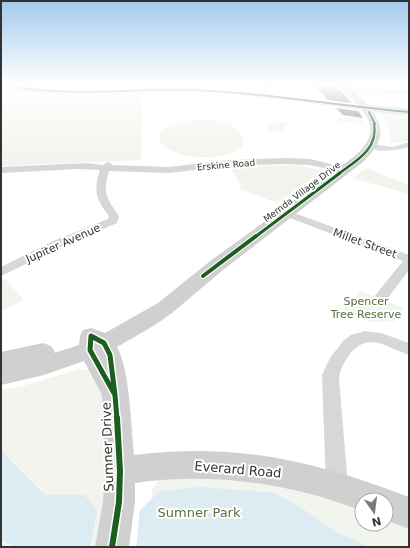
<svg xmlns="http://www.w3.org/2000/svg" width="410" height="548" font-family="'DejaVu Sans',sans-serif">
<rect width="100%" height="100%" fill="#fff"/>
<path fill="#f1f5ed" d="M1,85L46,92H142L141,160L1,166Z
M387,112L409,114V140L401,143L389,142C391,131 388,123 382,114Z
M339,115L362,118L363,124L337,121Z
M205,120C213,120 220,121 227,123C236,127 250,138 240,148C224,162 169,160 159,140L160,133C171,120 190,120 205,120Z
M273,121L287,122L282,132L267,130Z
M297,165L322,171L277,203L240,189L241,185L229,167Z
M366,168L409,185V194L353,178Z
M5,279L24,300L1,311V280Z
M360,291L404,308L396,321L369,322L342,311Z
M80,369L94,371L104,387L109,446L100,547H1V390L19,387Z
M163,476L250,477L362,508V524H386V517L409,526V547H147L152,489Z"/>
<path fill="#ddebf3" d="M1,451L45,495H85L97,511L90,547H14L1,539Z
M200,487L275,493L303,509L336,532L370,547H136L140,510L159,492L179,489Z"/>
<path fill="#818181" d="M314,85H335L352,103L328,100Z
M336,108L358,111L363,118L343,115Z"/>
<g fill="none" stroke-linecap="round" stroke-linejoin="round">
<path fill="#d7d7d7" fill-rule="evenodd" d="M2,85L75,91L193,88L254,93L262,87L278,85L266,89L260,94L366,106L369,108L366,110C308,104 252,94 195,92C151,90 108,96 65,94C50,94 13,92 2,85Z
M347,89H409V93L349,92L347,91Z
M409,142V147C398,150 377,154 367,146L371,144L393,147Z
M286,158L310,159L347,168L348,170L344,173L310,165L286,164L229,166L169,173L109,171C102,193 107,199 119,216L117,223L61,247L1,276V267L53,241L108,219L109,216C96,200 93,190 100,170L78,169L1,173V167L87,163L103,165L108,162L111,163L112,165L169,167L229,160Z
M286,210L409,255V270L387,299L382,300L377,299L375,296L377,293L403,261L282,215L281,213L282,211Z
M365,331L381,333L409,343V355C387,348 369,331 350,354C344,362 340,369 339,379L348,486L345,493L337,496L329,493L326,486L322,375L330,358L344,340L351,335Z"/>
<path fill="#d0d0d0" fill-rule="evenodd" d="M339,85H348L368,105L409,109V115L373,112C387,133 380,145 363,162L223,270L172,313L155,325L117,347C130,370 131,426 134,455C236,442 314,461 409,497V529L386,520V500H362V511C289,483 213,472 135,483V502L129,547H95L103,502L105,471L102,395L84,361L44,375L1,385V352L43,343L51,346L55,352L54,353L79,345L80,336L83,330L91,328L105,333L158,303L209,262L355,156C389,125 359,110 339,85Z"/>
<g stroke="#fff" stroke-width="3">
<path id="cycleway-far5" d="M5,85C70,98 130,88 195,90C267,93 338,106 409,112
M369,112L375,124"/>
</g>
<g stroke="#fff" stroke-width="4">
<path id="cycleway-far4" d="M338,174C356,161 379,149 374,123"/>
</g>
<g stroke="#fff" stroke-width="5">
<path id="cycleway-far3" d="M255,237L340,173"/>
</g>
<g stroke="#fff" stroke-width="6">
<path id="cycleway-far2" d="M203,276L256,236"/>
</g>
<g stroke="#fff" stroke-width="8">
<path id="cycleway-far1" d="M91,336L104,343L110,355L115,395L90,350Z
M115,395L117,419"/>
</g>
<g stroke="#fff" stroke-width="9">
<path id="cycleway" d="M112,547L119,502L120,471L117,418"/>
</g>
<use href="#cycleway-far5" stroke="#1b5e20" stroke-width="2"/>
<use href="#cycleway-far4" stroke="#1b5e20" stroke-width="2.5"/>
<use href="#cycleway-far3" stroke="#1b5e20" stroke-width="3"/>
<use href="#cycleway-far2" stroke="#1b5e20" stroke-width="4"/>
<use href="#cycleway-far1" stroke="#1b5e20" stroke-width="5"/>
<use href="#cycleway" stroke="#1b5e20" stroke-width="6"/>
</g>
<linearGradient id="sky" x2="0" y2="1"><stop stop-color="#a3caec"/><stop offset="0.52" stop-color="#fff"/><stop offset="1" stop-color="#fff" stop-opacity="0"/></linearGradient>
<rect width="410" height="162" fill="url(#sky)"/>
<g text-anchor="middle" stroke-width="4" stroke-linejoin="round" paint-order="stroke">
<g font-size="9" fill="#333" stroke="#fff">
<text transform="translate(226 165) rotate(-5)" y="3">Erskine Road</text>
<text transform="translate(302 192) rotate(-37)" y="3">Mernda Village Drive</text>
</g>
<g font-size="11" fill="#333" stroke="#fff">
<text transform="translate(63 243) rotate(-24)" y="4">Jupiter Avenue</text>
<text transform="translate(365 243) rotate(20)" y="4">Millet Street</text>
</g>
<g font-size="11" fill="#56703f" stroke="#fff">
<text x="366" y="305">Spencer<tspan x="366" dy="13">Tree Reserve</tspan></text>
</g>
<g font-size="13" fill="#333" stroke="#fff">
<text transform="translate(107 447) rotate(-92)" y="5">Sumner Drive</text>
<text transform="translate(238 469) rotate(5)" y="5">Everard Road</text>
</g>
<g font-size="13" fill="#56703f" stroke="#fff">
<text x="199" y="517">Sumner Park</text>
</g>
</g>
<rect width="410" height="548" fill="none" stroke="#333333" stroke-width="4"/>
<g transform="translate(374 512) rotate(166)"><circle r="19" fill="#ffffff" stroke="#adadad"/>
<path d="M0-3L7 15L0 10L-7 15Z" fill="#7a7a7a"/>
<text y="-6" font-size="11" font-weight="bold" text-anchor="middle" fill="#333333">N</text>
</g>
</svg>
